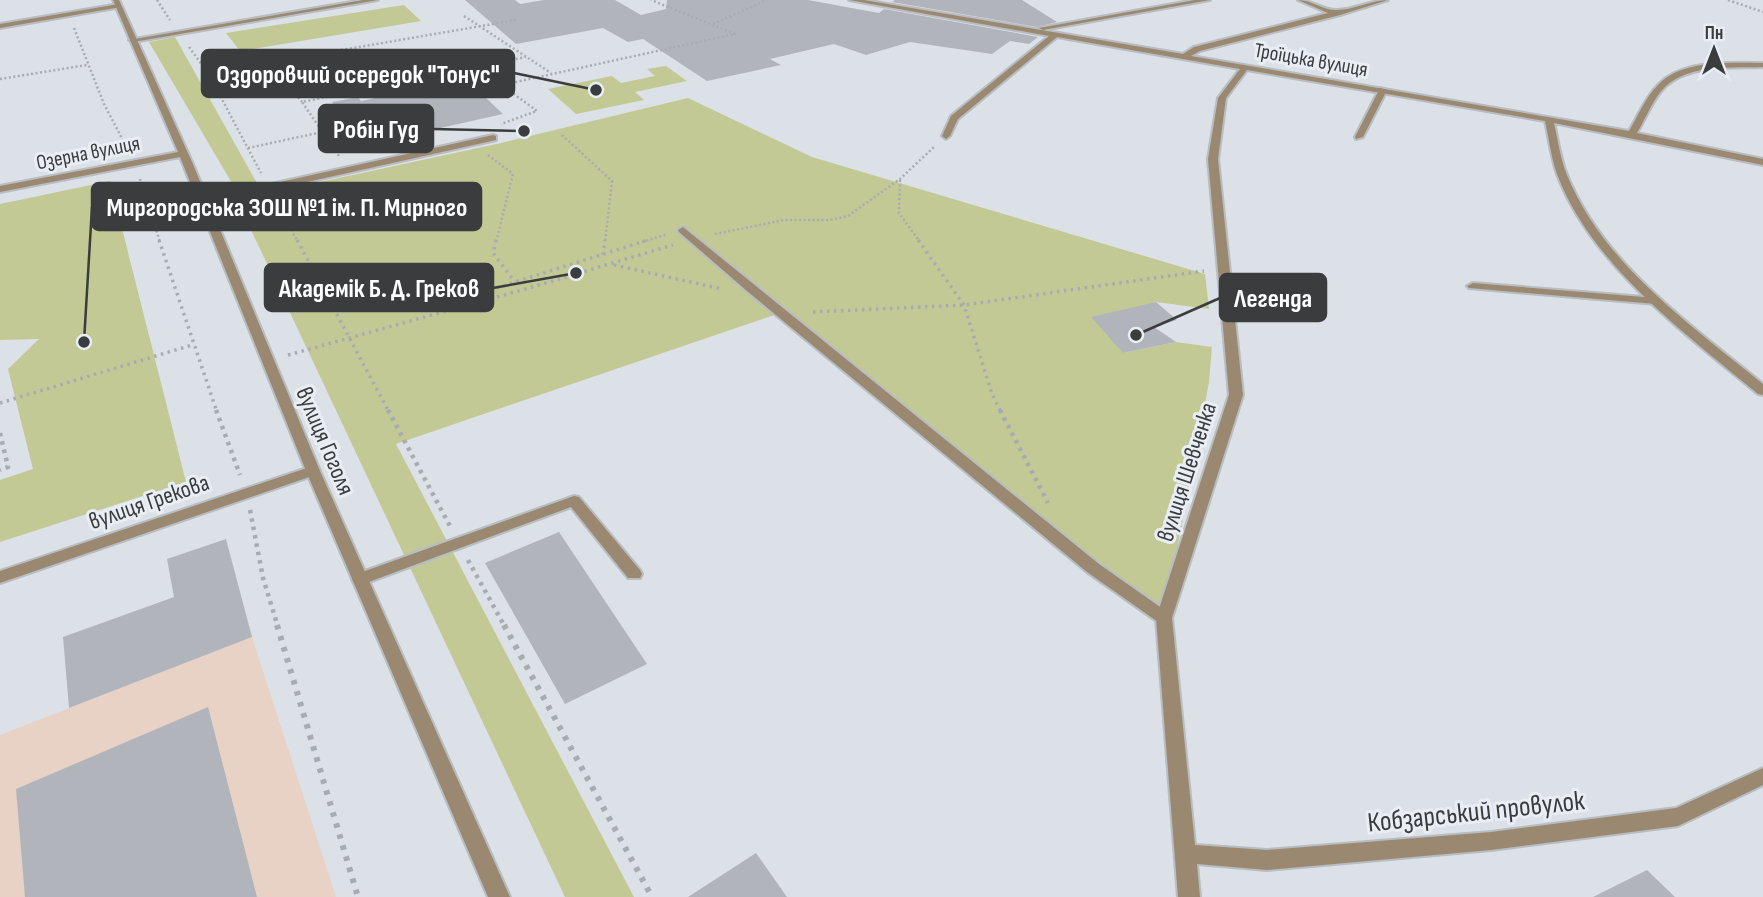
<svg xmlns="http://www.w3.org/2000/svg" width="1763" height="897" font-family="'Sofia Sans Condensed',sans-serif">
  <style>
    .industrial { fill: #e7d2c5 }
    .green { fill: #c2c994 }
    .building { fill: #b1b5bb }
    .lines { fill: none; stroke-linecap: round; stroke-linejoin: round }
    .service-casing { stroke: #b8bdc2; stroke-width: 4 }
    .minor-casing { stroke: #b8bdc2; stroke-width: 4 }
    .tertiary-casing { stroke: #b8bdc2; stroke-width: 4 }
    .path-far3 { stroke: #a8acb1; stroke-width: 2.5; stroke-dasharray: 2 2.5; stroke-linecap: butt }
    .path-far2 { stroke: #a8acb1; stroke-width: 3.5; stroke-dasharray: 2.5 4.5; stroke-linecap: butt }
    .path-far1 { stroke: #a8acb1; stroke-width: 4.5; stroke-dasharray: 3.5 5; stroke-linecap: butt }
    .path { stroke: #a8acb1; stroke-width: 6; stroke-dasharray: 4.5 7; stroke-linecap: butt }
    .service { fill: #9a8970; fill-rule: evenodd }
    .minor { fill: #9a8970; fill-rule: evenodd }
    .tertiary { fill: #9a8970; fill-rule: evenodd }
    .labels { text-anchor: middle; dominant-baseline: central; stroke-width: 6; stroke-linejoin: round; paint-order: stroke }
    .far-street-label { font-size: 21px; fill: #3a3c3e; stroke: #e9eef4 }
    .street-label { font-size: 24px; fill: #3a3c3e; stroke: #e9eef4 }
    .near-street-label { font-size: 28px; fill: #3a3c3e; stroke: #e9eef4 }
    .leader { fill: none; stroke: #3a3c3e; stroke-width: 2.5 }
    .callout-dot { fill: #3a3c3e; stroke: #e9eef4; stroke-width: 2.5 }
    .callout { fill: #3a3c3e; stroke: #3a3c3e; stroke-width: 2.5 }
    .callout-label { font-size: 26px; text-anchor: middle; font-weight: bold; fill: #fff }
  </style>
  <rect width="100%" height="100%" fill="#dce1e7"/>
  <path class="industrial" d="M252 637 336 897H0V735Z"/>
  <path class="green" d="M404 5 421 21 240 51 226 33Z
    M175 37 258 185 236 190 149 42Z
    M666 66 687 81 635 92 644 100 576 114 548 89 612 76 621 83 655 76 647 69Z
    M688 98 812 157 1205 274 1209 309 1156 302 1123 353 1176 342 1212 347 1209 382 1164 618 780 313 396 444 634 897H565L237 200 501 143Z
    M110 181 186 482 0 542V480L33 469 8 369 39 339 0 340V204Z"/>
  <path class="building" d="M465 0H515L520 4 544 0H615L641 15 666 9 667 0H808L879 13 884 9 1038 37 1029 44 1010 41 992 54 910 42 866 55 834 44 770 59 781 65 707 81 643 39 628 42 603 28 516 44Z
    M895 0H1022L1057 22 1037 27 892 2Z
    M466 79 503 114 391 139 394 142 366 148 332 102 358 97 361 101Z
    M1156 302 1177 320 1154 327 1176 342 1123 353 1091 317Z
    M559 532 647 664 565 704 485 563Z
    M226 539 252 637 69 708 63 637 174 597 167 559Z
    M208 707 257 897H25L16 789Z
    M756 853 787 897H688Z
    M1647 870 1675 897H1593Z"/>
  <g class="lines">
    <defs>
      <path id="service" d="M119 4 121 7 0 28V24Z
        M1380 88 1387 90 1363 137 1356 139 1355 137Z
        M493 135 496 136V140L203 205 198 202 203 199Z
        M683 227 1099 564 1170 614 1172 618 1170 622 1164 624 1158 622 1087 572 747 291 679 232 678 230Z
        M1473 283 1656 298 1662 301 1656 304 1469 288 1467 286Z
        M574 496 579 497 640 570 642 574 640 578H628L571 507 366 583H354L352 579 354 575Z"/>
      <path id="minor" d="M363 0H378L133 42 129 40Z
        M849 0H864L1183 54 1194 47 1328 13 1298 0C1312 0 1324 11 1337 10 1354 10 1371 0 1388 0L1340 15 1200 51 1191 56 1629 131C1638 116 1645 98 1658 85 1682 59 1731 63 1763 63V67C1733 68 1690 64 1666 86 1653 98 1646 118 1637 133L1763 159V165L1554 123C1558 140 1560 158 1567 175 1603 264 1691 325 1763 384V395L1758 394C1686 334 1591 265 1557 174 1551 157 1549 139 1545 121L1247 70 1226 98 1218 159 1243 395 1172 618 1195 845 1267 850 1491 832 1676 808 1763 768V785L1678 826 1491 850 1267 870 1197 864 1200 897H1178L1156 618 1229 395 1208 159 1218 98 1240 69 1057 37 958 119 950 136 946 139 942 136 951 116 1049 36Z
        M1195 0H1210L1043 30 1039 28Z
        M313 466 320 471 318 474 0 583V571Z"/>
      <path id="tertiary" d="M113 0H119L192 162 320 471 510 897H488L306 471 180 157 0 192V186L178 152Z"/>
    </defs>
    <use href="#service" class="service-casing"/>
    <use href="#minor" class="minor-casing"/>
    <use href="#tertiary" class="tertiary-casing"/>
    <path class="path-far3" d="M157 0 170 20
      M1728 0 1763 12
      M464 16 551 73
      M713 24 767 0
      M74 28 104 104 127 148
      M189 47 208 73 261 173
      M270 62 302 102
      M477 67 537 111 501 124
      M208 73 516 20
      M0 79 87 65
      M502 85 735 34 651 0
      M562 135 612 181 605 242
      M248 148 350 126
      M488 155 513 174 496 242
      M339 156 302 102 526 57
      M140 179 160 242
      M900 180 899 213 920 242
      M276 202 298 242
      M715 234 784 220H830L848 216 900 179 935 146
      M642 242 665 235"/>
    <path class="path-far2" d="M159 240 217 412
      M297 240 389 412
      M496 240 493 253 515 282
      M918 240 964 305 992 394 1001 412
      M603 255 605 240
      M614 265 722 289
      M465 303 496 288 648 240
      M813 312 964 305 1204 271
      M288 355 529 288 673 245
      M0 403 192 345"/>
    <path class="path-far1" d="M216 410 240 475
      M388 410 451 528
      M1000 410 1048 503
      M0 433 8 467 0 470
      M250 510 263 578 278 627
      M468 560 505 627"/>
    <path class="path" d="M277 625 358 897
      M504 625 652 897"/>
    <use href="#service" class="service"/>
    <use href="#minor" class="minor"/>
    <use href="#tertiary" class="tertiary"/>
  </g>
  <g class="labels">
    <g class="far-street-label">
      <text transform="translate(1311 60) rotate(10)">Троїцька вулиця</text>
      <text transform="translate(88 153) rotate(-11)">Озерна вулиця</text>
    </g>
    <g class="street-label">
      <text transform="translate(325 441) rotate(67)">вулиця Гоголя</text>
      <text transform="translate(1187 472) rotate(-72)">вулиця Шевченка</text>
      <text transform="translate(149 502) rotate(-19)">вулиця Грекова</text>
    </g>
    <g class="near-street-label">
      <text transform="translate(1476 812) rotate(-6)">Кобзарський провулок</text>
    </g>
  </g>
  <path class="leader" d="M596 90L514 73M524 131L433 129M84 342L92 207M576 273L493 288M1136 335L1220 298"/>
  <g class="callout-dot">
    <circle cx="596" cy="90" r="7"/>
    <circle cx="524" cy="131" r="7"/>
    <circle cx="84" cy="342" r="7"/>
    <circle cx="576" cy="273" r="7"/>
    <circle cx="1136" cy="335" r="7"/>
  </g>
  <g class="callout">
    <rect x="202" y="50" width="312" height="47" rx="7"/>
    <rect x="319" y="105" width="114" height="47" rx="7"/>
    <rect x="92" y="183" width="389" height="47" rx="7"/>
    <rect x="265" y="264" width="228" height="47" rx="7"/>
    <rect x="1220" y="274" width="106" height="47" rx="7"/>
  </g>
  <g class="callout-label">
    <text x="358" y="83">Оздоровчий осередок "Тонус"</text>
    <text x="376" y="138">Робін Гуд</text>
    <text x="287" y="216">Миргородська ЗОШ №1 ім. П. Мирного</text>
    <text x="379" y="297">Академік Б. Д. Греков</text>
    <text x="1273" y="307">Легенда</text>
  </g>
  <g transform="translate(1714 49)" stroke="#e9eef4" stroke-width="5" paint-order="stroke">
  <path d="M0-5L12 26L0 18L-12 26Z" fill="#3a3c3e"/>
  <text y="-10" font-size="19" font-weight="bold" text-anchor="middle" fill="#3a3c3e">Пн</text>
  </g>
</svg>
